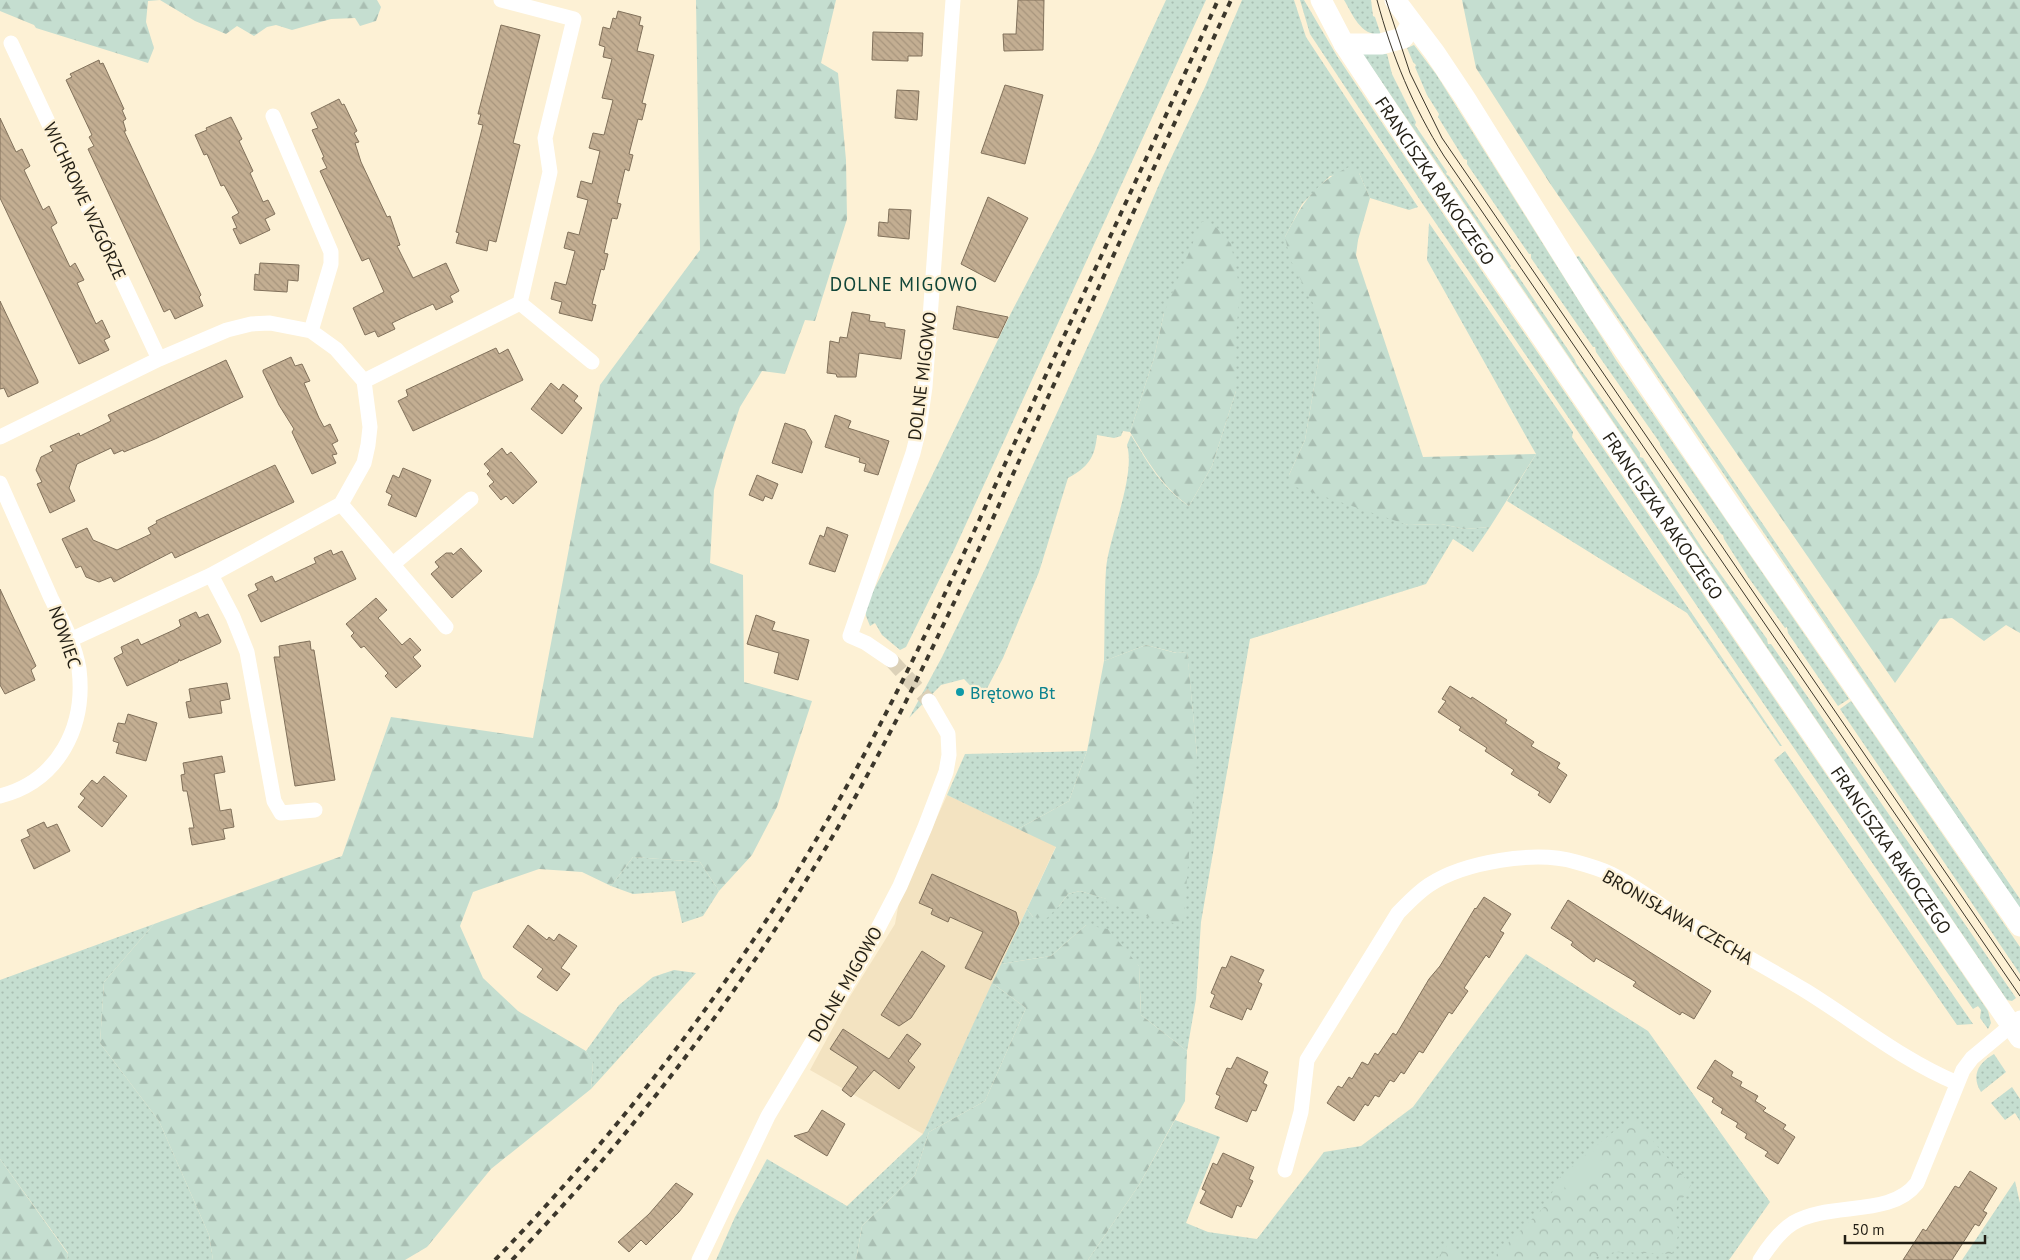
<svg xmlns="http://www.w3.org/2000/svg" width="2020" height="1260" font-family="'PT Sans',sans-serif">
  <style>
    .built { fill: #f3e3c1 }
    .grass { fill: url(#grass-dots) }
    .forest { fill: url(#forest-firs) }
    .park { fill: url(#park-crowns) }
    .garden { fill: #c5ded0 }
    .building { fill: url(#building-back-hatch); stroke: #81715b }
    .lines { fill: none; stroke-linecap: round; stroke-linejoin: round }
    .street-tunnel { stroke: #dcd1b8; stroke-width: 15; stroke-dasharray: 15 8; stroke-linecap: butt }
    .street { stroke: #fff; stroke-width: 15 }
    .secondary { stroke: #fff; stroke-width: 21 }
    .tram { stroke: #3c372b; stroke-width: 1 }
    .rail { stroke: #3c372b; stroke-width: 4; stroke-dasharray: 6 6; stroke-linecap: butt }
    .culture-dot { fill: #0f9aa8; stroke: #fdf1d5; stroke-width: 2 }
    .labels { text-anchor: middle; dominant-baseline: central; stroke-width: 4.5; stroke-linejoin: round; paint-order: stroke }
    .street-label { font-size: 18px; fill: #221e14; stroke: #fdf1d5 }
    .culture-label { font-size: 18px; fill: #0d838f; stroke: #fdf1d5; text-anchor: start }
    .neighbourhood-label { font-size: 19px; letter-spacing: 1px; fill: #114639; stroke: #fdf1d5 }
  </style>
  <defs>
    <pattern id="grass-dots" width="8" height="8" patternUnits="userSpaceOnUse" patternTransform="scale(1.25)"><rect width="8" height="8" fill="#c5ded0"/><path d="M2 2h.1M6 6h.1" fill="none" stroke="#a9beb2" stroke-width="1.8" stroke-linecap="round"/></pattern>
    <pattern id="forest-firs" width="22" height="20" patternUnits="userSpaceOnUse" patternTransform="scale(1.25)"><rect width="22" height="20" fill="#c5ded0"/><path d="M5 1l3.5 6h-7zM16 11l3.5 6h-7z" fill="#a9beb2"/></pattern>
    <pattern id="park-crowns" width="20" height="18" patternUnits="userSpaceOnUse" patternTransform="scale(1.25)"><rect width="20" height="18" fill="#c5ded0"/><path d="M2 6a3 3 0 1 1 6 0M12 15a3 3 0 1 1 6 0" fill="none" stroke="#a9beb2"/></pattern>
    <pattern id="building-back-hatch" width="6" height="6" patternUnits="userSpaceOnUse" patternTransform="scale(1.25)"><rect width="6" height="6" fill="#c3ae92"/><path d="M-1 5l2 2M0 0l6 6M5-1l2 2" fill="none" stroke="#a7957d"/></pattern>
  </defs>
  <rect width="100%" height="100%" fill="#fdf1d5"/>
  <path class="built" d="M947 795 1056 846 923 1134 810 1070 849 998 895 924 899 902Z"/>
  <path class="grass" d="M1166 0H1206L955 548 906 647 900 650 882 635 875 623 870 626 866 616 865 607 928 484 1011 313 1095 152Z
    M1242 0H1294L1306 37 1418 207 1409 210 1370 198 1359 173 1330 176 1302 204 1285 237 1358 240 1320 317 1319 358 1305 440 1289 475 1408 525 1441 524 1465 529 1490 527 1473 552 1453 539 1426 584 1250 639 1201 922 1196 999 1187 1051 1141 1015 1139 966 1086 925 1051 956 1001 964 1027 909 1033 917 1059 906 1068 894 1080 891 1107 899 1197 755 1187 652 1177 653 1146 645 1104 661C1105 631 1104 600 1106 569 1109 536 1136 476 1127 445L1131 435C1148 463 1161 487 1189 506L1212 466 1236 391 1164 313 1154 358 1130 432 1123 431 1121 436 1114 438 1097 435C1095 458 1088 467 1068 478L1039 572 1003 658 982 698 964 679 941 685 909 718 942 657 986 567 1103 313 1164 173 1205 87Z
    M1300 0H1304L1337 56 1458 236 1988 1011 1991 1023 1988 1029 1980 1018 1981 1010 1978 1006 1973 1009 1944 968 1422 203 1310 34Z
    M1344 0H1371L1373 16 1375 17 1381 35C1360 35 1353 15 1344 0Z
    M1414 45 1436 74 1616 360 1849 699 1838 706 1788 633 1787 627 1785 628 1748 577 1724 539 1723 535 1721 534 1660 445V443L1596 352 1595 347H1593L1531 258V254H1529L1467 164V160L1464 159 1438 117 1439 114 1427 95 1415 67 1416 65 1413 62 1407 48Z
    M1362 53 1387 54 1392 74 1416 122 1415 125 1447 172 1446 174 1449 176 1511 266 1510 268 1514 270 1575 360 1576 363 1640 453V457L1643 458 1704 551 1767 639 1768 644H1771L2016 998 2012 1001 2007 1000 2005 997Z
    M1429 223 1573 432 1572 437 1782 746H1780L1687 613 1507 501 1536 454 1427 260Z
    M1579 256 2020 899V909L1576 257Z
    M1851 701 2020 947V974L1840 709Z
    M1087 751 1069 801 1018 829 947 795 965 754Z
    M1785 751 1973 1024 1957 1025 1774 760Z
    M633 857 700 862 719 891 703 916 682 923 675 891 633 894 611 886Z
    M154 924 104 982 100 1043 159 1121 209 1235 213 1260H67L68 1253 0 1159V980Z
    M1526 954 1648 1031 1770 1202 1729 1260H1088L1139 1185 1175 1120 1220 1137 1186 1223 1208 1232 1257 1239 1324 1152 1361 1146 1413 1107Z
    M674 970 696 973 591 1089 593 1063 586 1051 619 1005 653 977Z
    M992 983 1026 1008 985 1101 929 1132 915 1175 862 1226 856 1260H716L735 1217 767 1159 847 1206 923 1134Z
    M1994 1054 2006 1072 1981 1092C1971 1076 1978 1063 1994 1054Z
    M2012 1087 2020 1099V1121L2015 1113 2005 1120 1991 1103Z
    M2015 1181 2020 1203V1260H1962Z"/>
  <path class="forest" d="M0 0H160L148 1 146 22 154 48 148 63 36 28 34 25 0 11Z
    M160 0H377L381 7 376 21 360 26 355 18 331 19 292 30 276 25 267 27 254 36 237 26 226 34 195 21Z
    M696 0H836L821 63 838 73 846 160 847 219 815 321 805 320 785 374 762 371 740 407 724 454 714 490 710 563 743 575 744 682 812 701 777 807 752 855 719 891 700 862 633 857 611 886 582 872 539 869 473 892 460 926 483 978 518 1011 586 1051 593 1062 591 1089 491 1169 427 1247 405 1260H213L209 1235 159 1121 100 1043 104 982 154 924 342 856 391 717 533 738 600 385 700 250Z
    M1462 0H2020V633L2006 625 1984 641 1952 618 1940 619 1895 683 1551 185 1476 68Z
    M1349 167 1359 173 1370 198 1358 240 1356 255 1423 457 1536 454 1490 527 1465 529 1441 524 1408 525 1290 485 1289 475 1305 440 1319 358 1320 317 1290 259 1285 237C1302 204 1314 183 1349 167Z
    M1202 221 1217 228 1231 244 1240 290 1236 335V391L1212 466 1189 506C1162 487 1147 460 1130 432L1154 358 1164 313Z
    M1146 645 1176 653 1187 652 1188 660 1197 755 1184 915 1181 924 1160 921 1106 902V899L1080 891 1068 894 1059 906 1047 918 1033 917 1027 909 1056 847 1018 829 1069 801 1087 751 1104 661Z
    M1086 925 1108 929 1139 966 1141 1015 1187 1051 1185 1101 1139 1185 1088 1260H856L862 1226 915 1175 929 1132 985 1101 1026 1008 992 983 1001 964 1051 956Z
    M0 1159 68 1254 67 1260H0Z"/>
  <path class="park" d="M1632 1117 1691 1185 1674 1212 1679 1233 1672 1254 1615 1252 1587 1260H1491L1548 1203 1557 1180 1597 1145Z
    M1448 1245 1466 1260H1436Z"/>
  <path class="garden" d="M1593 1151 1609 1169 1575 1199 1559 1181Z"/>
  <path class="building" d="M1018 0H1044L1043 50 1004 51 1003 34H1016Z
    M618 11 641 17 639 25 643 26 637 51 654 55 642 103 646 104 642 120 638 119 629 154 633 155 629 171 625 169 617 203 621 204 617 219 612 218 604 253 608 254 604 270 601 269 592 304 596 305 592 321 559 313 562 302 551 299 555 282 566 285 575 251 564 248 568 232 579 235 588 200 577 197 581 181 592 184 600 151 589 148 593 133 604 135 613 100 602 98 612 59 603 57 605 47 599 45 603 27 610 29 613 18 616 19Z
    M501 25 540 35 513 143 520 145 496 242 489 240 487 251 456 243 459 233 456 232 483 125 478 124 481 114H478Z
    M873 32 923 33 922 56H908V61L872 60Z
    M99 60 100 64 103 63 124 109 122 110 126 119 123 121 126 131H124L201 295 199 297 203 306 175 319 170 309 164 312 88 149 94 146 89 137 92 135 66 80 72 77 70 74Z
    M1005 85 1043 95 1025 164 981 153Z
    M897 90 919 91 917 120 895 118Z
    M339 99 342 105 344 104 357 131 354 133 359 142 355 143 361 162 387 217 390 216 400 245 397 246 413 278 446 263 459 291 450 296 453 302 436 310 433 304 411 314 392 323 395 329 378 337 375 331 365 335 353 308 384 292 369 258 362 261 320 171 327 168 322 158 324 157 312 130 318 128 311 113Z
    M231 117 242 139 239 141 253 171 250 173 263 202 268 200 275 214 265 219 270 230 240 244 233 229 237 228 232 217 239 213 224 185 221 186 207 154 204 155 195 135 207 130 206 128Z
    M0 118 16 152 22 149 30 166 24 170 43 210 49 206 57 223 51 227 70 267 75 263 84 280 77 283 96 324 102 320 110 337 104 340 109 350 79 364 0 198Z
    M988 197 1028 218 995 282 961 264Z
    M889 209 911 210 909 239 878 236 879 222 888 223Z
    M260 263 299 265 298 281 288 280 287 292 254 290 255 274 259 275Z
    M0 301 38 381V383L8 397 4 388 0 389Z
    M957 306 978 311 1008 317 998 338 953 329Z
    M852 312 870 315 869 321 885 323V327L905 330 901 359 859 353 856 377H837L836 374 827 373 830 341 839 343 840 337 847 338Z
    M496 348 499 354 508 349 523 380 413 431 398 401 408 396 406 390Z
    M291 357 295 366 302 364 310 381 304 383 319 418 324 427 330 424 338 441 332 444 337 454 332 455 336 463 312 474 292 432 294 429 279 405 263 372V370Z
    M226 360 243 397 155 439 124 452 123 450 114 454 111 448 77 464 69 488 75 501 50 513 37 484 42 482 36 470 41 457 53 451 50 446 79 433 80 436 111 421 108 415Z
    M551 383 559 390 563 384 578 396 574 401 582 408 562 434 531 409Z
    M835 415 851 421 848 428 889 441 878 475 864 471 866 464 859 462 860 458 825 447Z
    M785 423 805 430 812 442 802 473 772 463Z
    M502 448 507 455 511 452 537 482 513 504 506 496 501 500 489 486 494 482 487 474 490 471 484 464Z
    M275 465 294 502 175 558 172 552 114 582 111 577 99 582 86 577 81 566 76 568 62 539 87 528 93 540 117 550 151 534 148 528 157 523 156 521Z
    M403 468 431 480 416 517 388 505 392 495 386 492 393 475 399 478Z
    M757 475 778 484 772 499 765 496 763 501 749 495Z
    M827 527 848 535 835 572 809 564 820 535 824 537Z
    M461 548 482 571 452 598 431 574 439 567 435 562 446 553H452L453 555Z
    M331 550 333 555 342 551 356 579 261 622 248 595 258 590 255 584 272 576 275 582 316 563 314 558Z
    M0 589 36 666 31 670 35 680 5 694 0 685Z
    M376 598 387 610 378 618 402 645 410 638 421 650 413 657 421 666 396 688 385 676 388 673 364 646 361 648 351 636 354 633 346 624Z
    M196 612 199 618 208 614 221 641 220 643 180 661 179 659 178 662 127 686 114 658 123 653 121 647 138 639 141 645 174 630 181 626 179 620Z
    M756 615 775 622 772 630 809 640 798 680 774 673 779 653 747 644Z
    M310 641 311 650H314L335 780 295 786 274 657H280L279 646Z
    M227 683 230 699 220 701 222 713 189 718 186 702 191 701 189 689Z
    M1450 686 1471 699 1472 697 1507 720 1505 723 1534 742 1531 746 1560 763 1557 768 1567 775 1550 803 1538 795 1540 792 1511 774 1514 770 1485 751 1487 748 1459 730 1461 727 1438 712 1446 701 1442 699Z
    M128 714 157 723 146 761 116 753 119 743 113 741 118 723 125 724Z
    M222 756 225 772 214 774 220 811 231 809 234 827 223 829 225 839 192 845 189 828H194L187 791H183L181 775 185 774 183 763Z
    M104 776 127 796 102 827 78 807 85 798 80 794 92 780 97 784Z
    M44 822 47 828 57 824 70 851 34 869 21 840 30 836 27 830Z
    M932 874 1016 912 1019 923 991 980 965 968 983 932 950 917 948 922 931 914 933 909 919 903Z
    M1484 897 1511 914 1500 931 1504 933 1489 958 1486 955 1464 988 1468 991 1452 1014 1449 1012 1423 1053 1419 1051 1404 1074 1401 1072 1394 1082 1390 1080 1379 1097 1375 1095 1368 1106 1365 1104 1354 1121 1327 1103 1338 1086 1342 1088 1349 1077 1352 1079 1362 1062 1368 1065 1375 1053 1378 1055 1393 1033 1396 1035 1429 979 1440 966 1475 908 1476 909Z
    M1568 900 1711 991 1694 1019 1682 1012 1680 1015 1633 986 1636 982 1596 958 1594 962 1571 945 1573 942 1551 928Z
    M528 925 547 940 549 937 554 941 559 934 577 946 561 968 570 974 557 991 537 977 543 969 513 947Z
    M922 951 945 966 911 1018 899 1026 881 1015Z
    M1231 956 1264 970 1258 982 1262 984 1251 1010 1247 1008 1242 1020 1210 1007 1215 995 1211 993 1222 967 1226 968Z
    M843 1029 889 1059 907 1034 921 1044 908 1061 915 1067 899 1089 874 1070 851 1097 842 1090 858 1067 830 1049Z
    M1237 1057 1268 1072 1263 1083 1267 1085 1256 1111 1252 1110 1247 1122 1215 1108 1220 1096 1216 1094 1227 1068 1231 1069Z
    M1715 1060 1733 1072 1731 1076 1742 1082 1740 1086 1758 1096 1755 1101 1766 1108 1763 1111 1786 1125 1783 1129 1795 1137 1778 1164 1765 1156 1768 1152 1745 1138 1747 1134 1736 1127 1738 1123 1721 1113 1723 1109 1712 1102 1714 1098 1697 1088Z
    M822 1110 845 1124 827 1156 794 1136 808 1132Z
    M1223 1153 1254 1167 1249 1179 1253 1181 1241 1207 1237 1205 1232 1218 1200 1203 1206 1191 1202 1189 1213 1163 1217 1165Z
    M1970 1171 1997 1188 1983 1211 1987 1213 1979 1226 1975 1224 1952 1260H1903L1923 1229 1926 1231 1955 1186 1959 1188Z
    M676 1183 693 1194 679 1212 646 1245 641 1240 629 1252 618 1242 649 1214Z"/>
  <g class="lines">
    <path class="street-tunnel" d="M891 660 929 701"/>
    <path class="street" d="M11 43 159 359
      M273 116 331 252V264L311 331
      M520 303 592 362
      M364 381 520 303 550 172 545 138 574 19 501 0
      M0 437 159 359 227 330 251 324 270 323 311 331 336 349 364 381 370 427 368 445 364 463 341 504 211 575 70 640
      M0 483C17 521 34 559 51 598 62 620 75 644 79 669 86 726 59 781 0 796
      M341 504 446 627
      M393 564 471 499
      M211 575 233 617 247 652 274 801 281 813 315 810
      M891 660 866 643 850 636 913 453 919 429 925 387 953 0
      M1285 1170 1301 1112 1307 1060 1398 913C1408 903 1417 893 1429 885 1464 862 1535 850 1576 862 1587 865 1601 869 1611 874 1637 887 1661 906 1685 921 1725 945 1766 967 1806 991 1856 1022 1902 1060 1957 1083
      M699 1260 768 1116 862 959 900 886 925 827 946 772 949 755 948 734 929 701
      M1760 1260C1769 1246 1779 1232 1793 1223 1830 1201 1891 1218 1917 1183L1963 1070 1972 1058 2020 1018"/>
    <g class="secondary">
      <path id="s1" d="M1321 0 1344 44 1429 172 2020 1038"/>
      <path d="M1395 0 1435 53 1465 98 1594 305 1736 515 2020 926"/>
      <path d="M1344 44H1381L1403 38 1412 24"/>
    </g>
    <path class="tram" d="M1377 0C1392 56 1413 107 1444 156L2020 996
      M1386 0 1410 73 1442 138 2020 981"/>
    <path class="rail" d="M495 1260C621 1130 732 985 823 828 902 693 966 549 1031 407 1094 272 1157 136 1218 0
      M512 1260C650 1117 767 957 863 783 930 661 986 533 1044 406 1106 271 1169 136 1231 0"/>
  </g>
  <circle class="culture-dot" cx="960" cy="692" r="5"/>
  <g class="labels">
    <g class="street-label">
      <text stroke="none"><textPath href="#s1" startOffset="214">FRANCISZKA RAKOCZEGO</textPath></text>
      <text transform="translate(85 201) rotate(65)">WICHROWE WZGÓRZE</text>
      <text transform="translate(922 376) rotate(-83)">DOLNE MIGOWO</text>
      <text stroke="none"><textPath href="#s1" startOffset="619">FRANCISZKA RAKOCZEGO</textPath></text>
      <text transform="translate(65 637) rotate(71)">NOWIEC</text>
      <text stroke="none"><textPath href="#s1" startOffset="1024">FRANCISZKA RAKOCZEGO</textPath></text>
      <text transform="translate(1678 917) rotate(30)">BRONISŁAWA CZECHA</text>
      <text transform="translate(845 984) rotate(-60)">DOLNE MIGOWO</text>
    </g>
    <g class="culture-label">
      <text x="970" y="692">Brętowo Bt</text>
    </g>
    <g class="neighbourhood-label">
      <text x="904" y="284">DOLNE MIGOWO</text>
    </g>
  </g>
  <path d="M1845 1235v8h140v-8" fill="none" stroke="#221e14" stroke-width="2.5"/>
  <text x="1852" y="1235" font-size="15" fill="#221e14" stroke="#fdf1d5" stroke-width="4" paint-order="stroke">50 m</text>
</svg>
